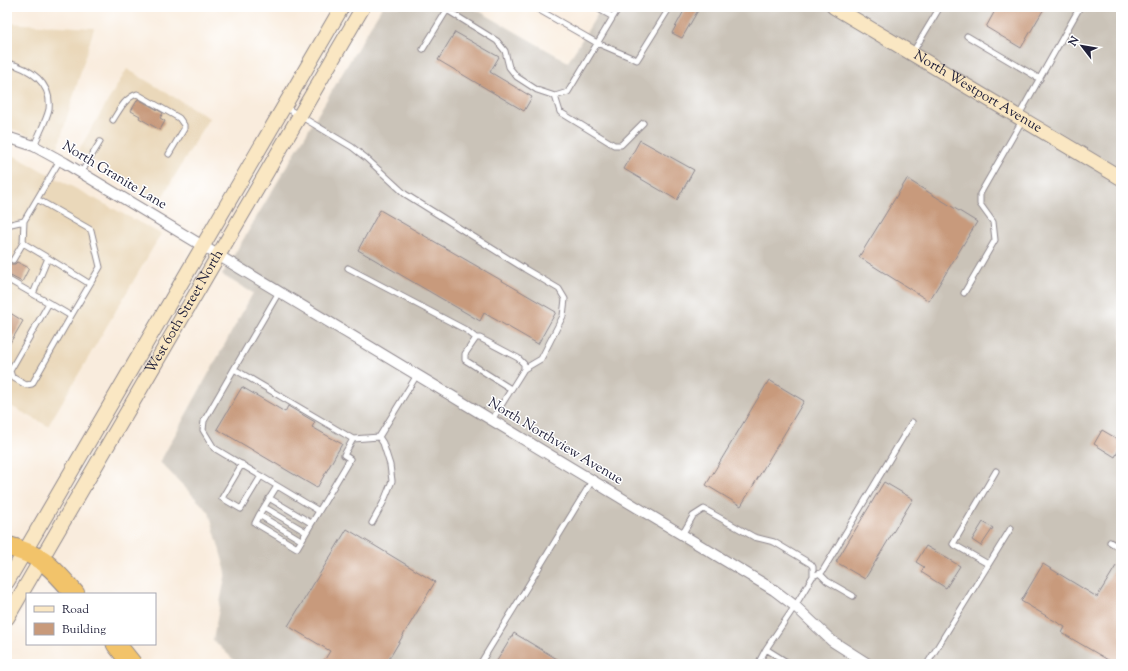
<svg xmlns="http://www.w3.org/2000/svg" width="1128" height="671" font-family="'Sorts Mill Goudy',serif">
  <style>
    .built { fill: #ead8ba }
    .industrial { fill: #cac3b8 }
    .building { fill: #c89a7b }
    .lines { fill: none; stroke-linecap: round; stroke-linejoin: round }
    .lane-casing { stroke: #8e878c; stroke-width: 7 }
    .street-casing { stroke: #8e878c; stroke-width: 12 }
    .secondary-casing { stroke: #8e878c; stroke-width: 16 }
    .highway-casing { stroke: #8e878c; stroke-width: 21 }
    .lane { stroke: #fff; stroke-width: 5 }
    .street { stroke: #fff; stroke-width: 10 }
    .secondary { stroke: #fae7c3; stroke-width: 14 }
    .highway { stroke: #f2c36a; stroke-width: 19 }
    .labels { text-anchor: middle; dominant-baseline: central; stroke-width: 3; stroke-linejoin: round; paint-order: stroke }
    .street-label { font-size: 14px; fill: #22223b; stroke: #fff }
  </style>
  <rect width="100%" height="100%" fill="#fff"/>
  <filter id="ink" filterUnits="userSpaceOnUse"><feTurbulence type="fractalNoise" baseFrequency=".025" numOctaves="2"/><feDisplacementMap in="SourceGraphic" scale="8" xChannelSelector="R" yChannelSelector="G"/><feConvolveMatrix kernelMatrix="1 2 1 2 8 2 1 2 1" color-interpolation-filters="sRGB"/></filter>
  <filter id="wash" filterUnits="userSpaceOnUse"><feTurbulence type="fractalNoise" baseFrequency=".012" numOctaves="4" result="noise"/><feDisplacementMap in="SourceGraphic" scale="16" xChannelSelector="R" yChannelSelector="G"/><feGaussianBlur stdDeviation="0.9" result="paint"/><feColorMatrix in="noise" values="0 0 0 0 0 0 0 0 0 0 0 0 0 0 0 0 0 1.4 0 .05"/><feComposite in="paint" operator="in"/></filter>
  <g filter="url(#wash)">
    <rect width="100%" height="100%" fill="#f9ecdd"/>
    <path class="built" d="M7 23 94 28 58 147 7 127Z
      M127 69 209 118 160 201 78 151Z
      M7 152 161 234 48 426 7 404Z"/>
    <path class="industrial" d="M382 7H472L568 62 602 7H1121V664H238L213 640 226 572 209 512 160 462 253 293 222 275Z"/>
    <g id="blocks">
      <path class="building" d="M686 7H700L682 38 672 33Z
        M997 7H1045L1021 48 986 27Z
        M455 32 499 57 490 72 532 97 524 111 438 60Z
        M138 99 163 113 160 118 165 121 160 130 139 118 140 116 131 111Z
        M640 140 694 170 677 200 624 169Z
        M907 179 977 222 929 301 859 257Z
        M380 210 556 312 538 344 484 313 480 321 358 250Z
        M7 257 9 258V262L11 264H15L17 262 29 268 22 282 7 274Z
        M7 311 23 321 7 348Z
        M769 380 804 401 741 506 706 485Z
        M242 387 285 412 288 406 315 422 312 427 342 444 317 488 217 429Z
        M1102 430 1121 441V446L1115 457 1094 444Z
        M884 482 913 499 865 579 836 562Z
        M983 522 993 528 981 546 972 540Z
        M347 529 435 582 386 664H322L330 651 288 626Z
        M926 546 960 566 946 588 921 572 924 567 916 562Z
        M1043 564 1097 597 1116 566 1121 569V654L1115 664 1062 633 1065 627 1021 601Z
        M514 633 557 659 554 664H495Z"/>
    </g>
  </g>
  <g filter="url(#ink)">
    <use href="#blocks" fill-opacity="0" stroke="#8e878c" stroke-width="1"/>
    <g class="lines">
      <defs>
        <path id="lane" d="M448 7 447 10 497 41 505 51 509 67 517 77 537 90 555 96 568 92 619 7
          M534 7 597 43 637 60 670 7
          M595 7 613 17
          M967 36 1040 79
          M423 49 447 10
          M913 52 940 7
          M7 63C30 68 52 83 49 109 47 119 38 136 34 146
          M555 96 560 112 614 145H621L643 123
          M285 107 352 147 366 158 405 194 525 269 559 289 565 299 563 316 541 359 524 369
          M1019 115 1080 7
          M113 120C120 109 125 98 137 94L179 118 184 125V129L169 154
          M81 173 100 142
          M37 199 91 230 100 267 71 316
          M7 225 24 221
          M48 258 90 284
          M13 260 23 243
          M348 268 466 330 476 338
          M7 279 33 294
          M279 292 234 369 353 439 379 437 417 375
          M964 293 995 240 993 222 980 204V194L1023 119
          M49 303 71 316 32 384 26 385 12 377 10 371 49 303 33 294 48 258 23 243 24 221 60 160
          M234 369 204 421 203 430 214 448 319 511
          M492 420 524 369V364L518 358 480 338H476L465 354V360L511 389
          M242 464 222 498 241 509 261 476
          M277 486 259 515 301 540
          M269 498 311 523
          M264 507 306 532
          M259 515 255 523 297 548 350 459 344 455 353 439
          M372 523 383 503 392 481 390 465 383 443 379 437
          M682 535 693 516 704 509 754 537 774 542 811 564 813 567V576L795 606 766 649 758 664
          M1110 542 1121 549
          M988 564 953 544 996 471
          M820 574 827 581 853 596
          M813 576 822 572 912 422
          M766 649 790 664
          M480 664 592 481
          M927 664 1011 528"/>
        <path id="street" d="M7 137 34 146 65 163 774 590 795 606 832 641 868 664"/>
        <g id="secondary">
          <path id="s1" d="M834 7 1121 178"/>
          <path d="M7 582 342 7"/>
          <path id="s2" d="M7 618 363 7"/>
        </g>
        <path id="highway" d="M7 546C42 555 52 567 75 594
          M116 644 132 664"/>
      </defs>
      <use href="#lane" class="lane-casing"/>
      <use href="#street" class="street-casing"/>
      <use href="#secondary" class="secondary-casing"/>
      <use href="#highway" class="highway-casing"/>
      <use href="#lane" class="lane"/>
      <use href="#street" class="street"/>
      <use href="#secondary" class="secondary"/>
      <use href="#highway" class="highway"/>
    </g>
  </g>
  <g class="labels">
    <g class="street-label">
      <text stroke="none"><textPath href="#s1" startOffset="167">North Westport Avenue</textPath></text>
      <text transform="translate(114 176) rotate(31)">North Granite Lane</text>
      <text stroke="none"><textPath href="#s2" startOffset="354">West 60th Street North</textPath></text>
      <text transform="translate(555 442) rotate(31)">North Northview Avenue</text>
    </g>
  </g>
  <rect width="1128" height="671" fill="none" stroke="#fff" stroke-width="24"/>
  <rect x="26" y="593" width="130" height="52" fill="#ffffff" stroke="#a7a7b1"/>
  <rect x="34" y="606" width="20" height="6" fill="#fae7c3" stroke="#a7a7b1"/>
  <text x="62" y="613" font-size="12" fill="#22223b">Road</text>
  <rect x="34" y="623" width="20" height="12" fill="#c89a7b" stroke="#a7a7b1"/>
  <text x="62" y="633" font-size="12" fill="#22223b">Building</text>
  <g transform="translate(1082 46) rotate(301)" stroke="#ffffff" stroke-width="3" paint-order="stroke">
  <path d="M0-3L7 15L0 10L-7 15Z" fill="#22223b"/>
  <text y="-6" font-size="11" font-weight="bold" text-anchor="middle" fill="#22223b">N</text>
  </g>
</svg>
